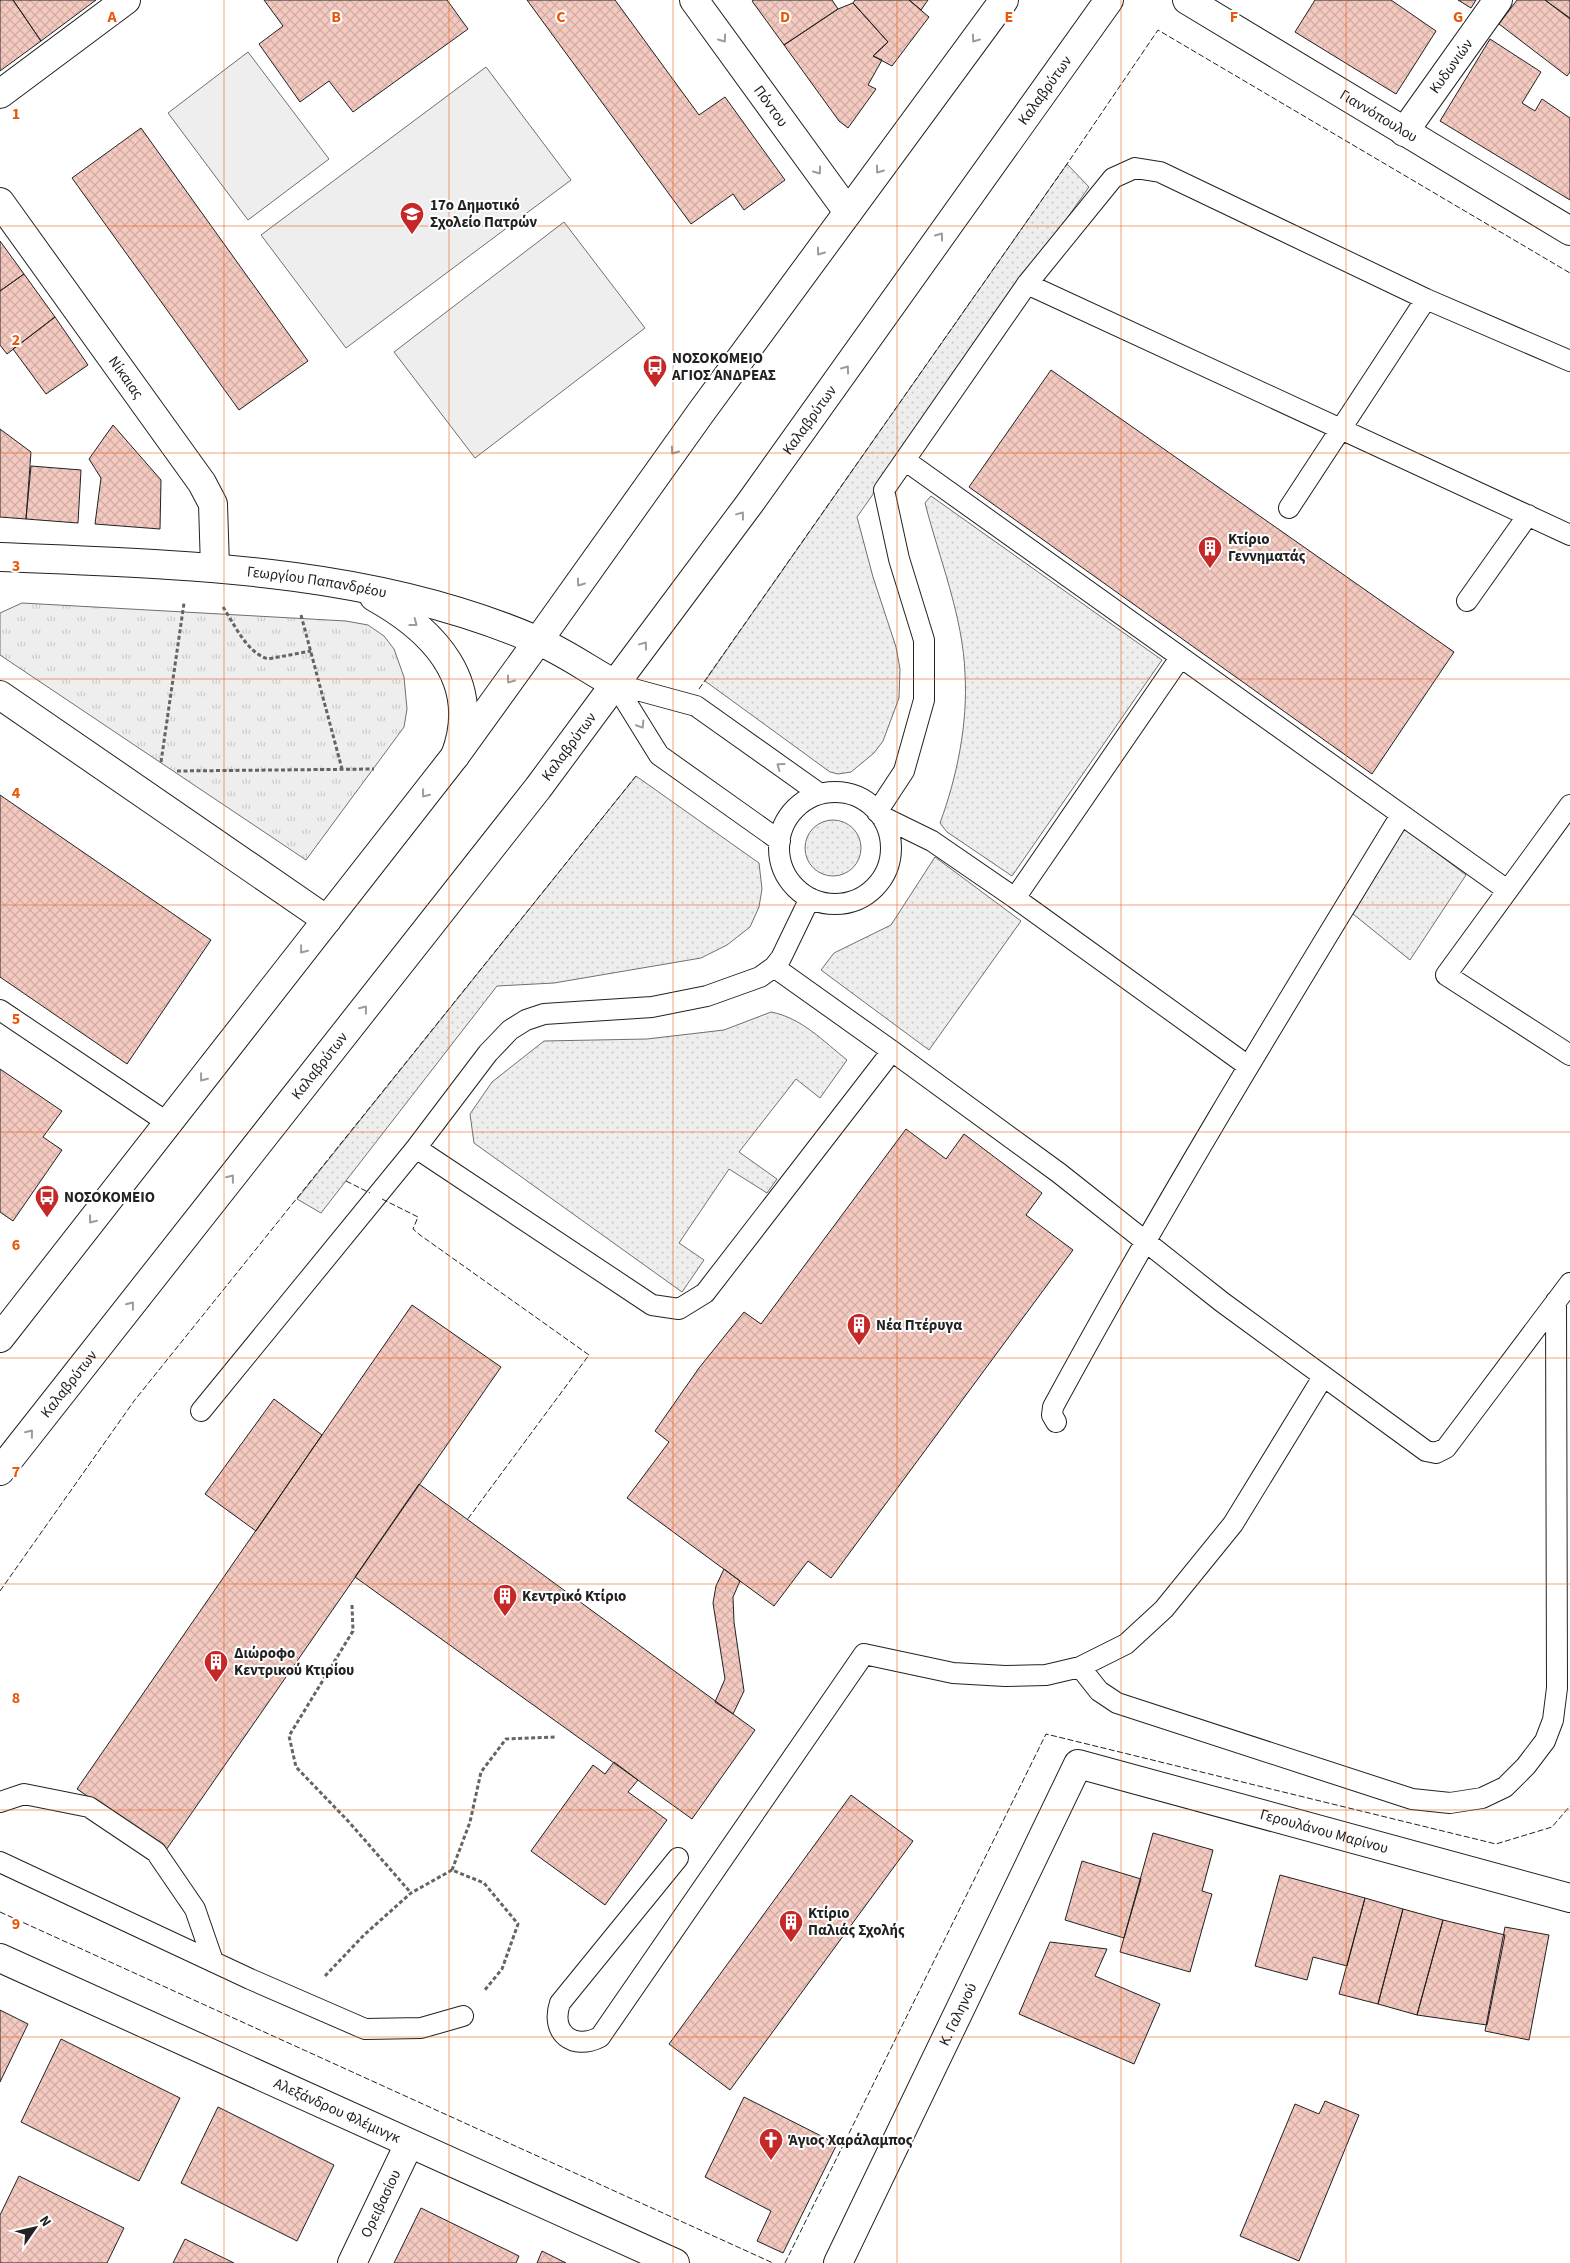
<svg xmlns="http://www.w3.org/2000/svg" width="1570" height="2263" font-family="'Source Sans 3',sans-serif">
  <style>
    .grass { fill: url(#grass-dots); stroke: #6f6f6f }
    .park { fill: url(#park-tufts); stroke: #6f6f6f }
    .pitch { fill: #eee; stroke: #6f6f6f }
    .building { fill: url(#building-cross-hatch); stroke: #222 }
    .lines { fill: none; stroke-linecap: round; stroke-linejoin: round }
    .service-casing { stroke: #222; stroke-width: 22 }
    .minor-casing { stroke: #222; stroke-width: 30 }
    .tertiary-casing { stroke: #222; stroke-width: 30 }
    .secondary-casing { stroke: #222; stroke-width: 30 }
    .primary-casing { stroke: #222; stroke-width: 30 }
    .path { stroke: #646464; stroke-width: 3; stroke-dasharray: 4 2.5; stroke-linecap: butt }
    .service { stroke: #fff; stroke-width: 20 }
    .minor { stroke: #fff; stroke-width: 28 }
    .tertiary { stroke: #fff; stroke-width: 28 }
    .secondary { stroke: #fff; stroke-width: 28 }
    .primary { stroke: #fff; stroke-width: 28 }
    .fence { stroke: #222; stroke-width: 1; stroke-dasharray: 6 2.5; stroke-linecap: butt }
    .oneway { stroke: #9c9c9c }
    .grid { fill: none; stroke: #e8590c; stroke-width: 1; stroke-opacity: 0.55 }
    .labels { text-anchor: middle; dominant-baseline: central; stroke-width: 4; stroke-linejoin: round; paint-order: stroke }
    .street-label { font-size: 15px; fill: #222; stroke: #fff }
    .poi-label { font-size: 15px; font-weight: bold; fill: #222; stroke: #fff; text-anchor: start }
    .grid-label { font-size: 16px; text-anchor: middle; font-weight: bold; fill: #e8590c; stroke: #fff; stroke-width: 4; stroke-linejoin: round; paint-order: stroke }
  </style>
  <defs>
    <pattern id="grass-dots" width="8" height="8" patternUnits="userSpaceOnUse" patternTransform="scale(1.25)"><rect width="8" height="8" fill="#eee"/><path d="M2 2h.1M6 6h.1" fill="none" stroke="#ccc" stroke-width="1.8" stroke-linecap="round"/></pattern>
    <pattern id="park-tufts" width="24" height="20" patternUnits="userSpaceOnUse" patternTransform="scale(1.25)"><rect width="24" height="20" fill="#eee"/><path d="M3 7l-1-3M5 7V3M7 7l1-3M15 17l-1-3M17 17v-4M19 17l1-3" fill="none" stroke="#ccc"/></pattern>
    <pattern id="building-cross-hatch" width="8" height="8" patternUnits="userSpaceOnUse" patternTransform="scale(1.25)"><rect width="8" height="8" fill="#f3c9c0"/><path d="M0 0l8 8M0 8l8-8" fill="none" stroke="#d0aca5"/></pattern>
  </defs>
  <rect width="100%" height="100%" fill="#fff"/>
  <path class="grass" d="M1067 164 1089 187 857 517 873 577 896 647 900 669 899 698 883 741 874 753 851 772 838 774 830 772 705 681Z
    M931 496 1162 660 1012 876 947 832 940 823C957 777 968 723 965 674 963 616 939 558 925 503Z
    M636 776 759 863 762 889 759 907 750 927 727 945 701 958 554 983 497 986 321 1213 297 1199Z
    M805 848a28 28 0 1 1 56 0a28 28 0 1 1-56 0Z
    M1404 828 1466 875 1410 960 1353 914Z
    M935 857 1021 921 929 1050 821 970 834 953 891 925Z
    M771 1012C802 1018 823 1041 847 1060L820 1098 796 1079 739 1152 777 1179 767 1193 729 1169 679 1243 704 1260 682 1292 474 1143 470 1114 492 1082 544 1041 647 1039 724 1030Z"/>
  <path class="park" d="M22 603 346 621 368 625 384 636 394 649 404 677 407 709 404 727 306 860 0 655V613Z"/>
  <path class="pitch" d="M248 52 329 159 248 220 168 113Z
    M486 67 571 180 346 348 261 235Z
    M564 222 645 328 475 458 394 352Z"/>
  <path class="building" d="M0 0H13L41 41 0 71Z
    M13 0H96L41 41Z
    M264 0H447L468 29 353 112 329 81 300 102 259 44 283 26Z
    M527 0H615L699 115 725 97 785 180 744 210 733 194 691 224Z
    M754 0H832L838 9 784 45 752 1Z
    M855 0H909L929 17 892 66 873 56 888 42 853 3Z
    M909 0H928L921 10Z
    M1315 0H1391L1436 31 1396 94 1295 32Z
    M1458 0H1476L1471 8Z
    M1517 0H1545L1570 18V72L1567 76 1499 24Z
    M1545 0H1570V19Z
    M853 3 888 42 873 56 882 60 868 85 876 89 848 128 839 121 784 45 838 9Z
    M1490 39 1541 72 1522 103 1535 111 1542 99 1570 118V200L1440 121Z
    M141 128 308 361 239 410 72 178Z
    M0 241 24 274 0 291Z
    M24 274 55 317 7 354 0 345V291Z
    M55 317 88 365 46 394 13 349Z
    M1051 370 1454 652 1372 774 969 487Z
    M113 425 161 480 160 529 95 524 101 478 89 459Z
    M0 429 31 452 26 519 0 517Z
    M31 466 81 470 78 523 26 519Z
    M0 795 211 940 127 1064 0 977Z
    M0 1069 62 1111 43 1137 62 1150 13 1221 0 1212Z
    M906 1129 946 1159 964 1134 1042 1193 1026 1215 1073 1250 831 1578 808 1561 774 1606 627 1498 669 1442 655 1431 699 1368 744 1312 761 1324Z
    M412 1305 501 1367 166 1850 77 1789Z
    M274 1399 322 1435 256 1531 205 1494Z
    M419 1484 755 1730 692 1819 355 1577Z
    M724 1569 740 1581 733 1597 734 1622 744 1691 733 1714 715 1702 725 1679 713 1603 716 1586Z
    M614 1762 638 1780 628 1792 667 1820 605 1905 531 1851 593 1765 605 1774Z
    M851 1795 913 1841 730 2090 669 2044Z
    M1153 1833 1213 1850 1202 1891 1212 1894 1190 1972 1120 1952Z
    M1082 1861 1141 1879 1124 1938 1065 1920Z
    M1280 1875 1365 1898 1347 1966 1313 1957 1307 1980 1255 1966Z
    M1365 1898 1403 1909 1378 2004 1339 1994Z
    M1403 1909 1443 1920 1417 2015 1378 2004Z
    M1443 1920 1505 1935 1487 2025 1417 2015Z
    M1505 1927 1549 1935 1529 2040 1485 2031Z
    M1050 1942 1107 1949 1095 1976 1160 2004 1134 2064 1019 2014Z
    M0 2010 28 2024 0 2082Z
    M61 2039 180 2098 139 2181 21 2122Z
    M744 2097 837 2144 783 2253 757 2241 771 2211 705 2177Z
    M1325 2101 1359 2115 1299 2261 1240 2236 1295 2104 1319 2114Z
    M218 2107 334 2165 297 2241 181 2183Z
    M19 2176 124 2228 107 2263H0V2215Z
    M421 2208 519 2256 516 2263H394Z
    M185 2239 234 2263H173Z
    M542 2251 566 2263H537Z"/>
  <g class="lines">
    <defs>
      <path id="service" d="M1027 284 1570 535
        M906 461 1507 890
        M1289 508 1426 299
        M1467 601 1528 515
        M615 684 696 706 820 794
        M615 684 659 755 780 841
        M779 848a56 56 0 1 1 112 0a56 56 0 1 1-112 0Z
        M1570 805 1446 975 1570 1055
        M877 812 904 771 924 700V640L899 559 884 490 1027 284 1113 178 1135 168 1160 172 1426 299 1570 361
        M881 816 932 841 1015 898 1248 1066
        M1015 898 1180 658
        M774 967 892 1051 1059 1173 1222 1302 1426 1451 1436 1453 1446 1448 1570 1283
        M0 1010 168 1123
        M416 1148 652 1305 679 1309 705 1293 892 1051
        M201 1411 416 1148 488 1053 510 1030 526 1020 544 1014 652 1007 707 996 760 977 774 967 781 958 810 898
        M1056 1422 1052 1415 1053 1407C1162 1206 1282 1010 1401 815
        M1080 1667 1099 1691 1117 1703 1412 1799 1450 1803 1482 1798 1505 1787 1526 1766 1545 1741 1553 1720 1557 1688 1556 1301
        M0 1802 24 1794 89 1807 156 1852 195 1909 213 1961
        M678 1858 560 2003C550 2033 573 2051 600 2037L864 1654 953 1673 1005 1676 1046 1675 1080 1667 1126 1644 1164 1609 1233 1524 1323 1377
        M0 1862 250 1979 365 2029 421 2028 463 2016"/>
      <g id="minor">
        <path id="s1" d="M1187 0 1570 231"/>
        <path d="M0 94 126 0"/>
        <path id="s2" d="M1404 132 1498 0"/>
        <path id="s3" d="M0 202 202 483 213 504 215 567"/>
        <path d="M0 695 327 920"/>
        <path id="s4" d="M0 1958 675 2263"/>
        <path id="s5" d="M352 2263 409 2144"/>
        <path id="s6" d="M838 2263 1078 1764 1570 1898"/>
      </g>
      <g id="tertiary">
        <path id="s7" d="M694 0 848 212"/>
      </g>
      <g id="secondary">
        <path d="M0 1338 455 756 538 641"/>
        <path id="s8" d="M0 1471 538 788 615 684"/>
      </g>
      <g id="primary">
        <path id="s9" d="M0 557C181 565 367 567 536 640 563 651 589 670 615 684L750 503 1109 0"/>
        <path d="M374 597C435 631 483 683 455 756"/>
        <path d="M538 641 702 411 1004 0"/>
      </g>
    </defs>
    <use href="#service" class="service-casing"/>
    <use href="#minor" class="minor-casing"/>
    <use href="#tertiary" class="tertiary-casing"/>
    <use href="#secondary" class="secondary-casing"/>
    <use href="#primary" class="primary-casing"/>
    <path class="path" d="M223 607C235 625 246 652 268 659L311 651
      M301 615 342 769
      M161 762 184 603
      M177 771 374 769
      M352 1605 353 1631 289 1736 296 1767 349 1822 411 1893
      M452 1870 470 1822 481 1772 506 1739 556 1737
      M325 1976 364 1935 411 1893 452 1870 484 1883 518 1924 502 1969 484 1991"/>
    <use href="#service" class="service"/>
    <use href="#minor" class="minor"/>
    <use href="#tertiary" class="tertiary"/>
    <use href="#secondary" class="secondary"/>
    <use href="#primary" class="primary"/>
    <path class="fence" d="M699 689 1067 164 1158 30 1570 273
      M346 1181 370 1193
      M382 1199 418 1217 413 1229 420 1235 589 1355 467 1520
      M0 1591 134 1401 636 776
      M0 1912 773 2263
      M785 2263 1046 1734 1496 1844 1552 1827 1570 1806"/>
  </g>
  <defs><path id="oneway-chevron" d="M-2-3.5L2.5 0L-2 3.5" fill="none" stroke-width="1.6" stroke-linecap="round" stroke-linejoin="round" transform="scale(1.25)"/></defs>
  <g class="oneway">
    <use href="#oneway-chevron" transform="translate(723 39) rotate(54)"/>
    <use href="#oneway-chevron" transform="translate(975 39) rotate(126)"/>
    <use href="#oneway-chevron" transform="translate(879 170) rotate(126)"/>
    <use href="#oneway-chevron" transform="translate(818 171) rotate(54)"/>
    <use href="#oneway-chevron" transform="translate(940 236) rotate(-54)"/>
    <use href="#oneway-chevron" transform="translate(820 252) rotate(126)"/>
    <use href="#oneway-chevron" transform="translate(846 369) rotate(-54)"/>
    <use href="#oneway-chevron" transform="translate(674 451) rotate(125)"/>
    <use href="#oneway-chevron" transform="translate(741 515) rotate(-53)"/>
    <use href="#oneway-chevron" transform="translate(580 583) rotate(126)"/>
    <use href="#oneway-chevron" transform="translate(414 623) rotate(37)"/>
    <use href="#oneway-chevron" transform="translate(644 645) rotate(-53)"/>
    <use href="#oneway-chevron" transform="translate(510 680) rotate(126)"/>
    <use href="#oneway-chevron" transform="translate(641 725) rotate(57)"/>
    <use href="#oneway-chevron" transform="translate(780 766) rotate(-144)"/>
    <use href="#oneway-chevron" transform="translate(425 794) rotate(128)"/>
    <use href="#oneway-chevron" transform="translate(303 950) rotate(128)"/>
    <use href="#oneway-chevron" transform="translate(364 1009) rotate(-52)"/>
    <use href="#oneway-chevron" transform="translate(203 1078) rotate(128)"/>
    <use href="#oneway-chevron" transform="translate(231 1178) rotate(-52)"/>
    <use href="#oneway-chevron" transform="translate(92 1220) rotate(128)"/>
    <use href="#oneway-chevron" transform="translate(131 1305) rotate(-52)"/>
    <use href="#oneway-chevron" transform="translate(30 1433) rotate(-52)"/>
  </g>
  <path class="grid" d="M224 0V2263M449 0V2263M673 0V2263M897 0V2263M1121 0V2263M1346 0V2263M0 226H1570M0 453H1570M0 679H1570M0 905H1570M0 1132H1570M0 1358H1570M0 1584H1570M0 1810H1570M0 2037H1570"/>
  <defs>
    <symbol id="school-pin" viewBox="-11 -11 22 30"><path d="M0 17L-7.5 6A9.5 9.5 0 1 1 7.5 6Z" fill="#c62828" stroke="#fff"/><path d="M0-5L7-2L0 1L-7-2ZM-4 1L0 2.5L4 1V4Q0 6-4 4Z" fill="#fff"/></symbol>
    <symbol id="bus-pin" viewBox="-11 -11 22 30"><path d="M0 17L-7.5 6A9.5 9.5 0 1 1 7.5 6Z" fill="#c62828" stroke="#fff"/><path d="M-5-6H5V4H4V6H2V4H-2V6H-4V4H-5ZM-3.5-4V0h7V-4ZM-3.5 1.2v1.5H-2V1.2ZM2 1.2v1.5H3.5V1.2Z" fill="#fff"/></symbol>
    <symbol id="building-pin" viewBox="-11 -11 22 30"><path d="M0 17L-7.5 6A9.5 9.5 0 1 1 7.5 6Z" fill="#c62828" stroke="#fff"/><path d="M-4-6H4V6H1V3H-1V6H-4ZM-2.5-4.3h1.7v1.8h-1.7ZM.8-4.3h1.7v1.8H.8ZM-2.5-1h1.7V.8h-1.7ZM.8-1h1.7V.8H.8Z" fill="#fff"/></symbol>
    <symbol id="church-pin" viewBox="-11 -11 22 30"><path d="M0 17L-7.5 6A9.5 9.5 0 1 1 7.5 6Z" fill="#c62828" stroke="#fff"/><path d="M-1.2-6h2.4v3.5h3.3v2.4h-3.3V6h-2.4V-.1h-3.3v-2.4h3.3Z" fill="#fff"/></symbol>
  </defs>
  <g fill-rule="evenodd">
    <use href="#school-pin" x="398" y="200" width="28" height="38"/>
    <use href="#bus-pin" x="641" y="353" width="28" height="38"/>
    <use href="#building-pin" x="1196" y="534" width="28" height="38"/>
    <use href="#bus-pin" x="33" y="1183" width="28" height="38"/>
    <use href="#building-pin" x="845" y="1311" width="28" height="38"/>
    <use href="#building-pin" x="491" y="1582" width="28" height="38"/>
    <use href="#building-pin" x="202" y="1648" width="28" height="38"/>
    <use href="#building-pin" x="777" y="1908" width="28" height="38"/>
    <use href="#church-pin" x="757" y="2126" width="28" height="38"/>
  </g>
  <g class="labels">
    <g class="street-label">
      <text stroke="none"><textPath href="#s2" startOffset="81">Κυδωνιών</textPath></text>
      <text stroke="none"><textPath href="#s9" startOffset="1369">Καλαβρύτων</textPath></text>
      <text stroke="none"><textPath href="#s7" startOffset="131">Πόντου</textPath></text>
      <text stroke="none"><textPath href="#s1" startOffset="224">Γιαννόπουλου</textPath></text>
      <text stroke="none"><textPath href="#s3" startOffset="216">Νίκαιας</textPath></text>
      <text stroke="none"><textPath href="#s9" startOffset="964">Καλαβρύτων</textPath></text>
      <text stroke="none"><textPath href="#s9" startOffset="318">Γεωργίου Παπανδρέου</textPath></text>
      <text stroke="none"><textPath href="#s8" startOffset="921">Καλαβρύτων</textPath></text>
      <text stroke="none"><textPath href="#s8" startOffset="516">Καλαβρύτων</textPath></text>
      <text stroke="none"><textPath href="#s8" startOffset="111">Καλαβρύτων</textPath></text>
      <text stroke="none"><textPath href="#s6" startOffset="809">Γερουλάνου Μαρίνου</textPath></text>
      <text stroke="none"><textPath href="#s6" startOffset="276">Κ. Γαληνού</textPath></text>
      <text stroke="none"><textPath href="#s4" startOffset="370">Αλεξάνδρου Φλέμινγκ</textPath></text>
      <text stroke="none"><textPath href="#s5" startOffset="66">Ορειβασίου</textPath></text>
    </g>
    <g class="poi-label">
      <text x="430" y="205">17ο Δημοτικό<tspan x="430" dy="17">Σχολείο Πατρών</tspan></text>
      <text x="672" y="358">ΝΟΣΟΚΟΜΕΙΟ<tspan x="672" dy="17">ΑΓΙΟΣ ΑΝΔΡΕΑΣ</tspan></text>
      <text x="1228" y="539">Κτίριο<tspan x="1228" dy="17">Γεννηματάς</tspan></text>
      <text x="64" y="1197">ΝΟΣΟΚΟΜΕΙΟ</text>
      <text x="876" y="1325">Νέα Πτέρυγα</text>
      <text x="522" y="1596">Κεντρικό Κτίριο</text>
      <text x="234" y="1653">Διώροφο<tspan x="234" dy="17">Κεντρικού Κτιρίου</tspan></text>
      <text x="808" y="1913">Κτίριο<tspan x="808" dy="17">Παλιάς Σχολής</tspan></text>
      <text x="788" y="2140">Άγιος Χαράλαμπος</text>
    </g>
  </g>
  <g class="grid-label">
    <text x="112" y="22">A</text>
    <text x="336" y="22">B</text>
    <text x="561" y="22">C</text>
    <text x="785" y="22">D</text>
    <text x="1009" y="22">E</text>
    <text x="1234" y="22">F</text>
    <text x="1458" y="22">G</text>
    <text x="16" y="119">1</text>
    <text x="16" y="345">2</text>
    <text x="16" y="571">3</text>
    <text x="16" y="798">4</text>
    <text x="16" y="1024">5</text>
    <text x="16" y="1250">6</text>
    <text x="16" y="1477">7</text>
    <text x="16" y="1703">8</text>
    <text x="16" y="1929">9</text>
  </g>
  <g transform="translate(35 2228) rotate(56)" stroke="#ffffff" stroke-width="4" paint-order="stroke">
  <path d="M0-4L9 19L0 12L-9 19Z" fill="#222222"/>
  <text y="-8" font-size="14" font-weight="bold" text-anchor="middle" fill="#222222">N</text>
  </g>
</svg>
